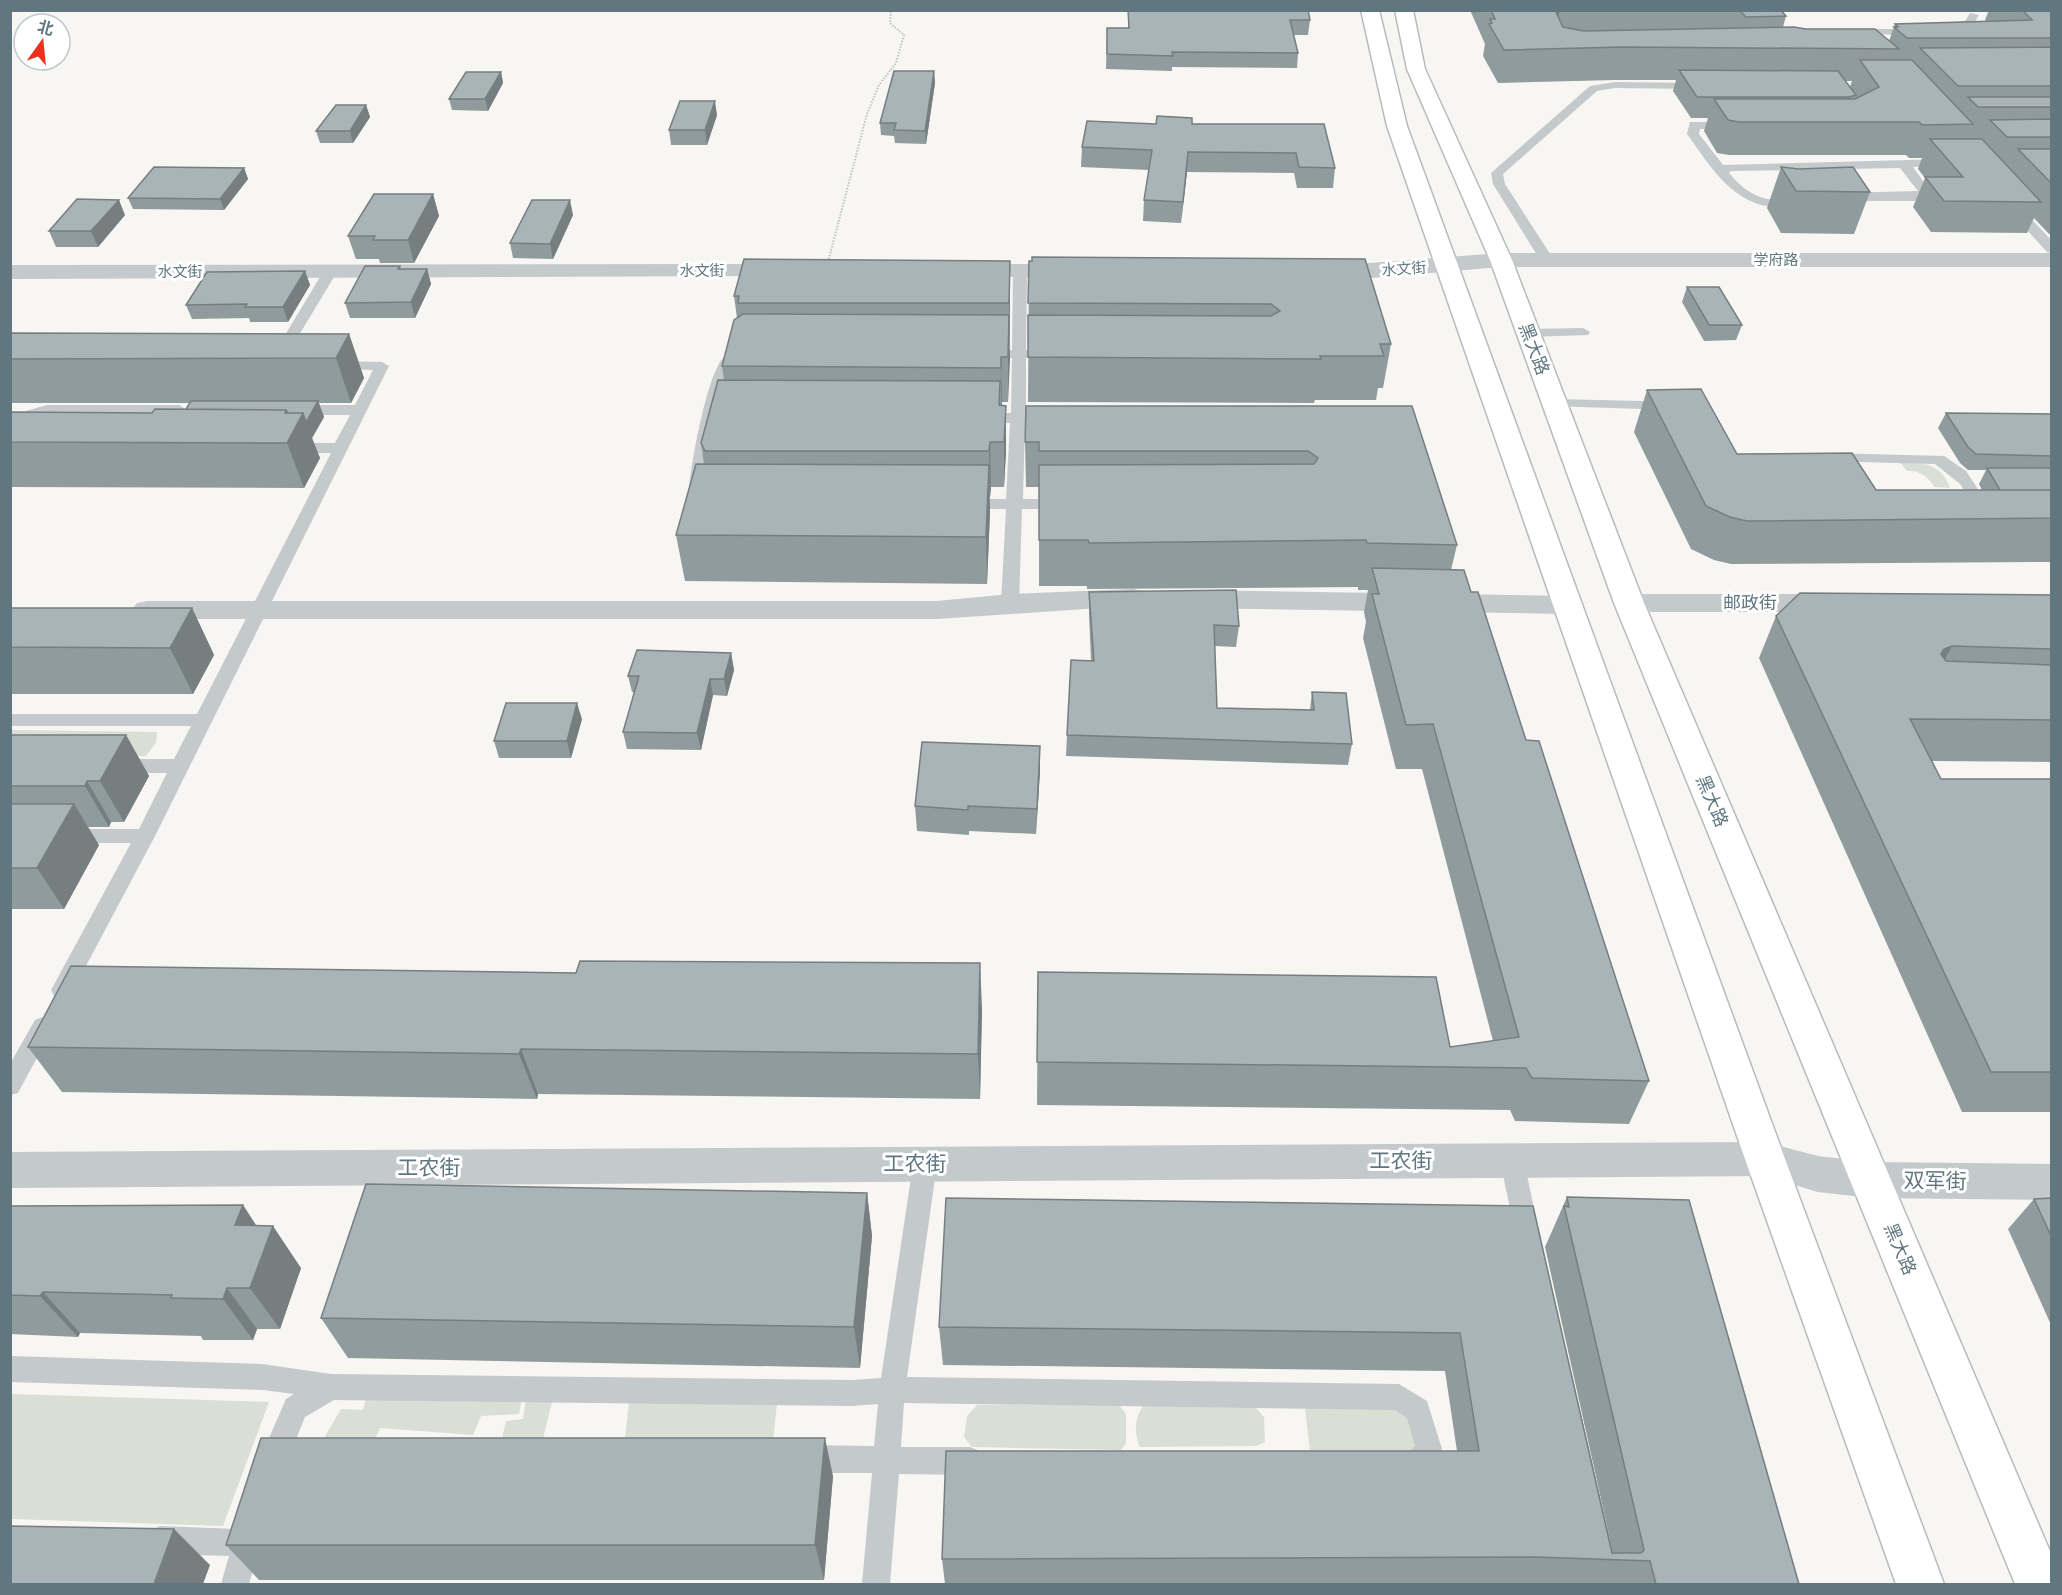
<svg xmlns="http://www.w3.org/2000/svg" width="2062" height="1595" font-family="'DM Sans','Noto Sans SC',sans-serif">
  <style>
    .green { fill: #d9dfd4 }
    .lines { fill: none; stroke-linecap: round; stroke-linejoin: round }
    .trunk-casing { stroke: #b6bbbd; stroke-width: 3 }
    .path { stroke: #c0c2c4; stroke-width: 2; stroke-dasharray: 1.5 1.5; stroke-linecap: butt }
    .service { fill: #c4c9cb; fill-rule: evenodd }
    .minor { fill: #c4c9cb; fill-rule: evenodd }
    .tertiary { fill: #c4c9cb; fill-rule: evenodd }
    .trunk { fill: #fff; fill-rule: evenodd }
    .wall { fill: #909b9d; fill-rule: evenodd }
    .shaded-wall { fill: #767e80 }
    .building { fill: #a8b4b7; stroke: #767e80; stroke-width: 1.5 }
    .labels { text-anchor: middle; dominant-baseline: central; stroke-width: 6; stroke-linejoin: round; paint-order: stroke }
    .far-street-label { font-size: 15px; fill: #607780; stroke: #fff }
    .street-label { font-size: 18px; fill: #607780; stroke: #fff }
    .near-street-label { font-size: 21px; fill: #607780; stroke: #fff }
  </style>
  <rect width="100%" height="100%" fill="#f7f6f3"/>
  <path class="green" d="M1900 462C1923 462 1942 464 1950 488L1934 487C1929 476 1918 470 1907 471Z
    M11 730 157 732 156 743 146 756H11Z
    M11 1394 269 1402 223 1526 11 1519Z
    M367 1395 522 1398 519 1414 481 1416 473 1435 380 1428 374 1441 321 1443 341 1409 363 1410Z
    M526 1399 552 1402 542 1443H501L506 1421 523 1419Z
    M629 1401 777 1403 772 1450 624 1448Z
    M1145 1404 1255 1407 1264 1417 1265 1442 1256 1446 1140 1447C1133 1432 1135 1415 1145 1404Z
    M977 1405H1119L1126 1414V1443L1121 1450 972 1447 964 1437 967 1416Z
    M1305 1408H1401L1412 1418 1415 1444 1412 1454 1310 1451Z"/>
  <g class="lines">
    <defs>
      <path id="trunk" d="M1361 10H1379L1407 126 1785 1159 1944 1584H1896L1745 1159 1387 126Z
        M1395 10H1413L1425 69 1512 260 1644 603 2052 1556V1584H2015L1614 603 1490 260 1407 69Z"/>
    </defs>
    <use href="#trunk" class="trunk-casing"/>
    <path class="path" d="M828 262 867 114 879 85 896 63 904 35 890 23 891 10"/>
    <path class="service" d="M1970 13 1979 15 1974 23 1975 32 1951 35V31L1965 28 1964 23Z
      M1853 29H1917L1922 32 1917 35 1849 34V30Z
      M1615 82 1700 83 1706 86 1700 89 1615 88 1597 91 1503 174 1505 184 1554 260 1552 263H1542L1493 184 1491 173 1590 86Z
      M1690 122H1737V128L1733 129H1700L1699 134 1723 165 1946 159 1952 163 1946 167H1913L1931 192 1917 201H1841L1835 197 1841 193 1918 191 1900 168 1731 171 1729 173C1740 187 1755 198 1773 200 1783 201 1793 196 1800 202 1795 207 1786 208 1778 207 1734 207 1710 166 1687 134Z
      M2013 203 2017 204 2052 241V253L2047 252 2009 210V204Z
      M1020 267 1027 271 1026 350H1053L1060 354 1053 358H1026V413H1052L1060 418 1052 423H1025L1023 499H1065L1073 504 1065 509H1022L1019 603 1010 609 1001 603 1006 509H962L954 504 962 499H1006L1010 423H979L971 418 979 413H1011L1012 358H983L976 354 983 350H1012L1013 271Z
      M330 268 337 272 287 355 285 358H275L273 355 323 272Z
      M1583 328 1590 332 1588 335 1528 337 1521 333 1528 329Z
      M741 350 748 354 734 363 730 372 712 446 705 489 703 492H691L689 489C691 464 707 373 724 357 729 353 735 351 741 350Z
      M336 361 382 362 389 366 155 836 70 996 62 999 54 996 51 990 131 843H67L60 841 57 836 60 831 67 829H139L167 773H118L111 771 108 766 111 761 118 759H174L191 726H10V714H197L331 453H291L283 448 291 443H335L350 415H296L288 410 296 405H355L373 370 331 368 329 365Z
      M1554 399 1643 401 1650 405 1643 409 1549 406 1547 403 1549 400Z
      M47 405H179L187 410 179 415H49L27 422 15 438 10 439C10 412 23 412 47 405Z
      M1828 453 1944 456 1966 471 1993 512 1991 515H1979L1960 484 1935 464 1822 461 1820 458Z
      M43 1017 51 1020 54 1026 18 1093 10 1095V1064L35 1020Z
      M1512 1151 1520 1154 1524 1161 1539 1232 1536 1240 1527 1243 1518 1240 1515 1232 1500 1161 1504 1154Z
      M925 1154 933 1157 937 1164 907 1377 1399 1384 1427 1401 1442 1449C1434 1469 1421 1485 1398 1476L1394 1466 1398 1456 1409 1452 1415 1446 1407 1418 1395 1410 904 1403 901 1447H970L980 1451 984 1461 980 1471 970 1475 899 1474 890 1584H862L872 1473H805L795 1469 791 1459 795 1449 805 1445 874 1446 878 1404 852 1406 334 1400 305 1417 283 1471 273 1475 263 1471 259 1461 286 1399 294 1394 262 1390 10 1382V1356L262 1364 331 1374 852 1380 881 1378 913 1164 917 1157Z
      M248 1524 258 1528 262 1538 249 1584H221L229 1556 160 1554 150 1550 146 1540 150 1530 160 1526 238 1529Z"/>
    <path class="minor" d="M1133 589 1143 591 1148 598 1143 605 937 619H147L137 617 132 610 137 603 147 601H937L1010 594Z
      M1191 590 1568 596 1578 598 1583 605 1578 612 1568 614 1191 608 1181 606 1176 599 1181 592Z
      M1629 594H1834L1844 596 1849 603 1844 610 1834 612H1629L1619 610 1614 603 1619 596Z"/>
    <path class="tertiary" d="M1501 253H2052V267H1501L1359 279 1317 277 1314 272 1317 267Z
      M784 264 792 266 795 271 792 276 10 279V265Z
      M965 264H1072L1080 266 1083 271 1080 276 1072 278 957 276 954 271 957 266Z
      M1765 1142 1818 1156 1871 1162 2052 1164V1200L1871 1198 1818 1192 1765 1176 10 1188V1152Z"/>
    <use href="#trunk" class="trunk"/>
  </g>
  <path class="wall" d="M1128 10 1310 20 1308 35H1294L1298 53 1297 68 1172 67V71L1106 69 1107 28H1128Z
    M1470 10H1781L1786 16 1783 27 1889 41 1895 24 1987 21 1985 20 1989 10H2052V234H2049L2034 218 2027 233 1931 232 1913 207 1925 178 1918 169 1922 158H1909L1906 155H1729L1717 153 1704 131 1708 118H1691L1673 91 1676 80H1615L1498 83 1483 56 1485 44ZM1846 81H1852L1850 87Z
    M934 71 935 83 926 144 895 143 894 136 881 135 880 123Z
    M501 72 503 83 488 111 452 110 449 99Z
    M366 105 370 117 353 143H320L316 131Z
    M717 115 707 145H671L669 130Z
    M1156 124H1324L1335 168 1333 188H1297L1294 173 1187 172 1181 223 1143 221 1144 200 1149 170 1081 167 1082 147Z
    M1781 167 1870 192 1854 234 1781 233 1767 208Z
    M244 168 248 179 224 210 133 209 128 198Z
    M433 194 439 216 414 263H380L379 259H356L348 236Z
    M125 215 98 247H56L49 231Z
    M573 215 553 259 513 258 510 243Z
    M1365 259 1391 344 1383 388H1378L1376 400H1315L1314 403 1028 402 1029 261Z
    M1010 261V304L1008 402H1002V405L1006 451 1004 487H991L990 497H989L990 511 987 584 685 581 676 535 704 464 701 443 724 380 722 366 737 318 734 296Z
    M400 266 401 269H427L431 284 415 318H350L345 303Z
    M305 271 310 285 288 322H250L249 318 192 319 186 305Z
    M1687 287 1742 325 1736 340 1704 341 1682 302Z
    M10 333 349 334 364 378 351 403H319L324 417 312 438 320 458 304 488 10 487V412L152 413 186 409 190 403H10Z
    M1647 390 1737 454 1876 490H1982L1979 484 1986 470H1968L1960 463 1938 428 1946 413 2052 414V562L1731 564 1714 560 1691 549 1634 432Z
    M1412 406 1457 545 1451 570 1471 592 1526 740 1649 1081 1629 1124 1515 1121 1510 1110 1037 1105 1038 972 1450 1047 1493 1041 1422 769H1396L1363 638 1366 622 1364 612 1368 590H1358V587L1087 589V586H1039V487H1026L1025 442Z
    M1089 592 1239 626 1236 647 1215 646 1217 708 1310 710 1312 692 1352 744 1348 765 1066 756 1067 735 1091 661 1089 613Z
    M2052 595V762L1932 761 1941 779H2052V1112H1962L1759 658 1776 616Z
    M10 608H192L214 655 193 694H10Z
    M731 653 734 670 727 696 713 695 701 750 627 749 623 732 635 693 632 692 628 676Z
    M582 719 571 758H499L494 741Z
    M10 735H126L149 776 124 822H111L109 827H88L99 845 64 909H10Z
    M1040 746V771L1036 834 969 831V835L917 831 915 806Z
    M576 973 982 1009 980 1099 538 1094 537 1099 62 1092 28 1047Z
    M867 1193 872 1236 860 1368 348 1358 321 1318Z
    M1567 1197 1799 1584H945L942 1559 1457 1451 1445 1371 943 1365 939 1327 1533 1206 1613 1553 1545 1247Z
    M2052 1198V1327L2008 1229 2034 1199Z
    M243 1205 256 1226 301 1268 280 1329H257L253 1340H203L201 1336 80 1333 78 1337 10 1334V1206Z
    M833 1476 824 1580H259L226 1545Z"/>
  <path class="shaded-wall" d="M1554 10H1560L1554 36Z
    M934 71 935 83 926 144 925 131Z
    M501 72 503 83 488 111 485 99Z
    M715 101 717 115 707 145 705 130Z
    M366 105 370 117 353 143 350 131Z
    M1188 152 1187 172 1181 223 1183 202Z
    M244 168 248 179 224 210 220 199Z
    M433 194 439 216 414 263 408 240Z
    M119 200 125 215 98 247 91 231Z
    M570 200 573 215 553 259 550 244Z
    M1010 261V347L1009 303Z
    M427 269 431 284 415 318 411 302Z
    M305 271 310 285 288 322 283 307Z
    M1009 315 1010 359 1008 402V357Z
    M349 334 364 378 351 403 336 358Z
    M1001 357 1002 402 1001 413Z
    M318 401 324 417 312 438 320 458 304 488 287 443 285 413 286 410 303 413Z
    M1006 406V451L1004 487V442Z
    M990 442 991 487 990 497 989 451Z
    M989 465 990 511 987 584 986 537Z
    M192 608 214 655 193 694 170 648Z
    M1952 646 1930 688 1941 654 1944 649Z
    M731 653 734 670 727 696 724 679Z
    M710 679 713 695 701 750 697 733Z
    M577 703 582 719 571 758 567 741Z
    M126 735 149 776 124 822 100 781Z
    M1040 746V771L1036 834 1037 809Z
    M87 781 111 822 109 827 85 786Z
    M74 804 99 845 64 909 37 868Z
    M980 963 982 1009 980 1099 978 1054Z
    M521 1049 538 1094 537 1099 519 1054Z
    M867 1193 872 1236 860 1368 854 1327Z
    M243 1205 267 1242 273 1226 301 1268 280 1329 250 1288 235 1225Z
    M227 1288 257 1329 253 1340 223 1299Z
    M43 1292 80 1333 78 1337 40 1296Z
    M825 1438 833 1476 824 1580 815 1545Z
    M174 1529 210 1565 203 1584H154Z"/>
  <path class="building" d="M1128 10H1308L1310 20H1290L1298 53 1172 52 1173 56 1107 54V28H1129Z
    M1491 10H1555L1563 27 1584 31 1794 27 1806 29H1875L1899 49 1623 47 1504 50 1489 24 1492 23 1490 19H1495Z
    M1739 10H1781L1786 16 1746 17Z
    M2022 10H2052V38H1907L1894 27H1898L1895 24 2032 20Z
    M2052 47V86H1958L1920 48Z
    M1860 60H1912L1973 124 1922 125 1919 122H1739L1728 120 1714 99H1855L1879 87Z
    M1679 70 1838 71 1856 95 1849 97H1697Z
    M894 71H934L925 131 894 130 896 123H880Z
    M466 72H501L485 99H449Z
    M1968 97H2052V107H1978Z
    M680 101H715L705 130H669Z
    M336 105H366L350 131H316Z
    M1157 116 1192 118V124H1324L1335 168 1299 167 1296 153 1188 152 1183 202 1144 200 1152 150 1082 147 1087 121 1156 124Z
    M2052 119V137H2007L1990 120Z
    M1930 139H1982L2041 202 1944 201 1925 177H1963Z
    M2018 149H2052V184Z
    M154 167 244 168 220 199 128 198Z
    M1781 167 1799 169 1853 167 1870 192 1796 191Z
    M374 194H433L408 240H373L375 236H348Z
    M77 199 119 200 91 231H49Z
    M532 200H570L550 244 510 243Z
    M1032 257 1365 259 1391 344H1380L1384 356H1320L1321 359 1028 357V315L1271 316 1280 311 1271 304 1028 303 1029 261H1032Z
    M744 259 1010 261 1009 303H738L739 296H734Z
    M365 266H400L398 269H427L411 302 345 303Z
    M305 271 283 307H245L247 304 186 305 207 272Z
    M1687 287H1719L1742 325H1709Z
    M743 314 1009 315 1008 357H1001V368L722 366 734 320Z
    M10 333 349 334 336 358 10 359Z
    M718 380 1000 381 999 405 1006 406 1004 442H990L989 451H705L701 443Z
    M1701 389 1737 454 1852 453 1876 490H2052V518L1747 521 1730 517 1706 506 1647 390Z
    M191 401H318L306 422 303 413H288L286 410 186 409Z
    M1026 406H1412L1457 545 1367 543 1366 540 1089 543 1088 540H1039V465L1314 464 1318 458 1308 451H1039V442H1025Z
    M155 409 286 410 285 413H303L287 443 10 442V412L152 413Z
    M1946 413 2052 414V456L1976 454 1968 447Z
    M696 464 989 465 986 537 676 535Z
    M1987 468H2052V490H2000Z
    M1372 568 1464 570 1471 592H1478L1526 740 1539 741 1649 1081 1532 1078 1526 1068 1037 1062 1038 972 1436 977 1450 1047 1519 1037 1433 724 1406 725 1372 594H1379Z
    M1236 590 1239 626 1214 625 1217 708 1314 710 1312 692 1346 693 1352 744 1067 735 1071 660 1094 661 1089 592Z
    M1800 593 2052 595V649L1952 646 1944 649 1941 654 1946 661 2052 665V720L1910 719 1941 779H2052V1072H1991L1776 616Z
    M10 608H192L170 648 10 647Z
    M637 650 731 653 724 679H710L697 733 623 732 639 676H628Z
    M506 703H577L567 741H494Z
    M10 735H126L100 781H87L85 786H10Z
    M922 742 1040 746 1037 809 968 806V810L915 806Z
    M10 804H74L37 868H10Z
    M580 961 980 963 978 1054 521 1049 519 1054 28 1047 71 966 576 973Z
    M366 1184 867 1193 854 1327 321 1318Z
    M1567 1197 1689 1200 1799 1584H1656L1650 1561 1536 1557 942 1559 946 1451H1479L1460 1333 939 1327 946 1198 1533 1206 1612 1553H1641L1644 1550 1564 1206 1569 1207Z
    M2052 1198V1238L2034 1199Z
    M243 1205 235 1225 273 1226 250 1288H227L223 1299 171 1298 172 1295 43 1292 40 1296 10 1295V1206Z
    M261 1438H825L815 1545H226Z
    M10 1526 174 1529 154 1584H10Z"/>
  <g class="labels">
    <g class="far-street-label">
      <text x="1776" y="260">学府路</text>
      <text transform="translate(1404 269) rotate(-4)">水文街</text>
      <text x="702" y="271">水文街</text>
      <text x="180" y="272">水文街</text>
    </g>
    <g class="street-label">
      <text transform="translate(1534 349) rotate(69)">黑大路</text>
      <text x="1750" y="603">邮政街</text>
      <text transform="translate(1712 801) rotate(67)">黑大路</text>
      <text transform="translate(1900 1249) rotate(67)">黑大路</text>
    </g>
    <g class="near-street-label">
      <text x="1401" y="1161">工农街</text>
      <text x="915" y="1164">工农街</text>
      <text x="429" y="1168">工农街</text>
      <text transform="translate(1935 1181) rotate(1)">双军街</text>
    </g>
  </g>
  <rect width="2062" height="1595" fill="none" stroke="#607780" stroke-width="24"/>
  <g transform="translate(42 42) rotate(15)"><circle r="28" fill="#ffffff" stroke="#bfc9cc" stroke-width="1.5"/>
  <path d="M0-4.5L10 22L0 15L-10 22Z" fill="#ec321e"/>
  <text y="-9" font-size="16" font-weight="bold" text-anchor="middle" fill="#607780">北</text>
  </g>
</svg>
